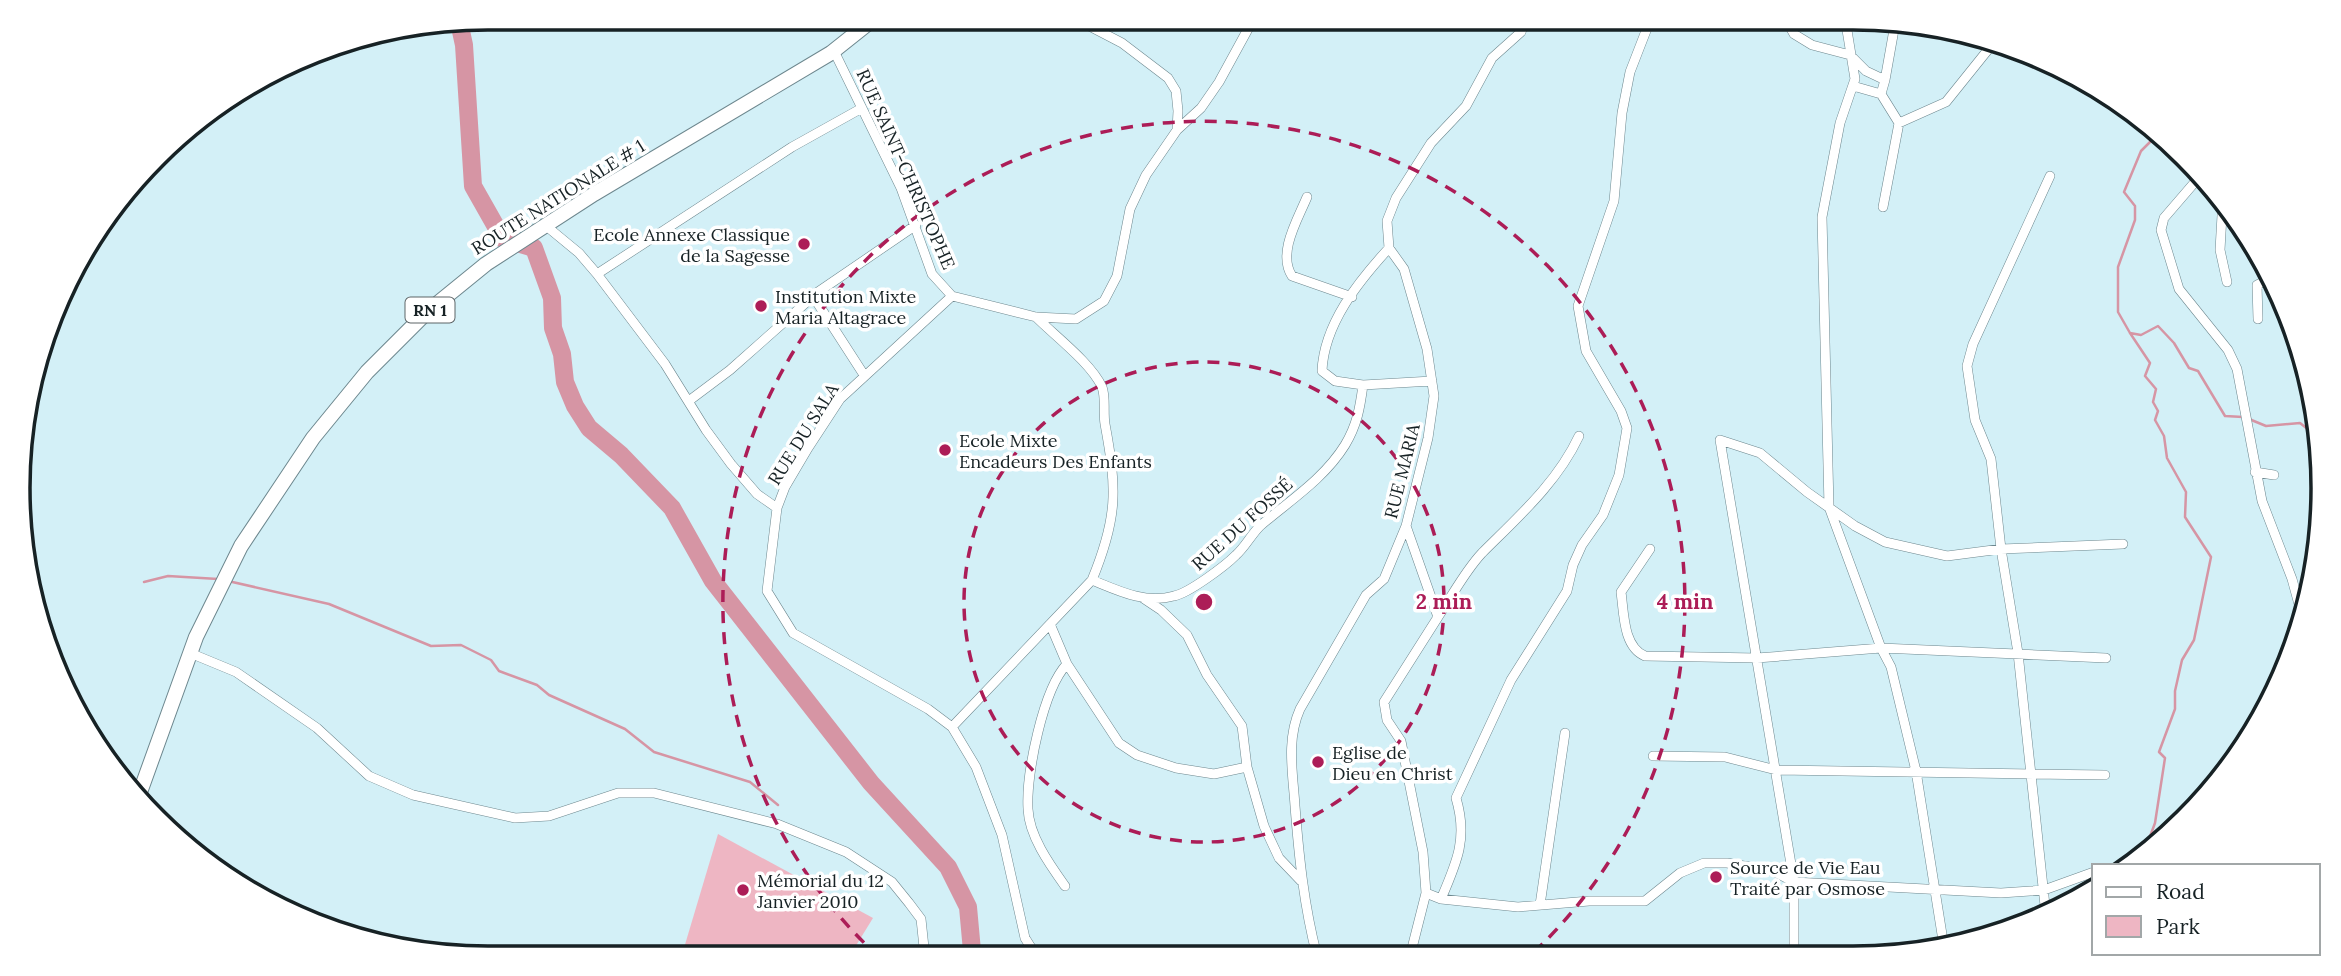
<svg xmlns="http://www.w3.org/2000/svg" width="2341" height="976" font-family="Lora,serif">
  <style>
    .green { fill: #eeb6c3 }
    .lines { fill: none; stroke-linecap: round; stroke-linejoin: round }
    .stream { stroke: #d695a4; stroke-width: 2.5 }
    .river { stroke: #d695a4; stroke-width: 18 }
    .minor-casing { stroke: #6d878e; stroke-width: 10 }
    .primary-casing { stroke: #6d878e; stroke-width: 16 }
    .minor { stroke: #fff; stroke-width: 9 }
    .primary { stroke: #fff; stroke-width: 14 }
    .ring { fill: none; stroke: #ac1d57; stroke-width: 3.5; stroke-dasharray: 12 9 }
    .poi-dot { fill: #ac1d57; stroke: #fff; stroke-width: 2.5 }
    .labels { text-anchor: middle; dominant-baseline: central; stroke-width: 7; stroke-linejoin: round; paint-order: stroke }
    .shield { fill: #fff; stroke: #5d6466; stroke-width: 2 }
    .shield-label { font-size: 16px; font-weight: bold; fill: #172225 }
    .street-label { font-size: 18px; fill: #172225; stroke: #fff }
    .poi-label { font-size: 18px; fill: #172225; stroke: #fff; text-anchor: start }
    .rim { fill: none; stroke: #172225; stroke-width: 3.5 }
    .centre { fill: #ac1d57; stroke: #fff; stroke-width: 3.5 }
    .ring-label { font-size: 21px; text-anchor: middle; font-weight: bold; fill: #ac1d57; stroke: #fff; stroke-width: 7; stroke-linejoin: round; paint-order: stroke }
  </style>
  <rect width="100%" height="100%" fill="#d3f0f7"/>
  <path class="green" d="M718 834 873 918 849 957 681 958Z"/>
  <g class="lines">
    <path class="stream" d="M2160 132 2141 151 2124 192 2135 206V220L2118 267V312L2130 333 2141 335 2158 326 2174 343 2189 368 2198 371 2225 416 2243 417
      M2130 333 2150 363 2145 376 2156 389 2153 402 2158 411 2155 420 2164 436 2167 458 2186 492 2185 517 2211 557 2194 640 2182 660 2175 691V709L2159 752 2165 758 2155 823 2142 858
      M2249 419 2266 426 2300 423 2319 438
      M228 581 329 604 431 646 461 645 491 660 499 671 537 685 549 695 625 729 654 752 750 782 778 805
      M144 582 168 576 218 579"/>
    <path class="river" d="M459 22 464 45 473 186 503 239 534 248 552 298 553 328 562 354 565 382 575 406 589 428 621 455 672 508 713 581 871 783 948 867 968 907 972 951 970 957"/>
    <defs>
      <path id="minor" d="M1494 18 1497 21 1525 22
        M1785 18 1794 34 1812 45 1850 55 1866 71 1885 80 1881 94 1899 123 1946 102 1995 41
        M1845 18 1855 79 1840 123 1822 217 1829 507 1881 648 1891 667 1916 771 1944 947
        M834 51 901 188 932 274 952 296 1036 317 1076 319 1104 301 1117 276 1130 209 1146 175 1177 130 1178 111 1176 91 1168 78 1122 43 1074 18
        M1885 80 1895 24
        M1853 86 1881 94
        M1177 130 1201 108 1219 82 1254 18
        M2201 175 2164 218 2161 230 2179 289 2228 350 2237 369 2262 501 2292 579 2303 619
        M1307 197C1298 219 1277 253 1292 276L1352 297
        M2223 198 2220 250 2227 282
        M1883 207 1899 123
        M545 225 579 253 597 274 665 364 706 430 731 464 757 494 777 508
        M597 274 792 147 862 108
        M813 296 864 375
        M952 296 840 399 808 448 785 487 777 508 767 591 793 633 928 709 952 727 976 767 1002 835 1025 938 1037 957
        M1036 317C1055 336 1091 363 1102 387 1106 397 1103 412 1105 424 1117 489 1118 517 1092 580
        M2258 319 2257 285 2273 277
        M1363 385 1335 381 1322 371C1324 324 1358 282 1389 248
        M690 400 730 370 818 292 916 225
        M2255 472 2274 475
        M1406 526 1438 617 1384 702 1387 720 1401 741 1423 852 1426 893 1410 956
        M1650 549 1621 592C1624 613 1623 647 1645 656L1757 658 1881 648 2106 658
        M1143 598 1161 610 1187 635 1207 675 1242 726 1247 767 1264 826 1279 858 1301 881
        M1438 617C1452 596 1465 571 1482 553 1518 517 1557 483 1579 436
        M1050 624 1067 664C1043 689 1026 774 1028 809 1029 836 1050 865 1065 886
        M190 653 236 672 317 728 369 776 413 795 515 818 549 816 618 793H654L777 824 846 852 892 882 909 903 921 919 925 957
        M1067 664 1119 743 1137 755 1176 768 1214 774 1247 767
        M952 727 1092 580C1119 591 1145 604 1174 596 1189 593 1225 566 1236 555 1245 547 1251 535 1260 526 1289 501 1324 479 1345 445 1357 425 1360 408 1363 385L1432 381
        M1653 756 1725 757 1776 770 2105 775
        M1426 893 1441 899 1518 907 1589 901H1645L1680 873 1704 863H1727L1773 871 1794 882 2001 893 2044 890 2094 872
        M1441 899C1457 862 1468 838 1456 798L1511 680 1567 591 1573 565 1582 545 1603 515 1619 475 1627 428 1621 411 1586 351 1578 306 1614 201 1622 113 1630 72 1651 18
        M1540 905 1565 733
        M2046 915 2018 653 2001 549 1991 459 1975 420 1967 366 1973 344 2050 176
        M1794 955V882L1720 440 1760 453 1807 492 1855 526 1885 542 1947 556 2001 549 2123 544
        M1317 956C1304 906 1299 857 1295 806 1293 774 1286 740 1300 709L1366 595 1384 579 1406 526 1428 438 1434 396 1427 349 1404 269 1389 248 1387 221 1396 198 1431 143 1466 106 1492 58 1521 32 1525 22 1531 18"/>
      <path id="primary" d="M139 795 196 637 241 546 313 438 367 372 427 312 486 264 594 194 831 53 875 18"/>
    </defs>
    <use href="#minor" class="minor-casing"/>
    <use href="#primary" class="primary-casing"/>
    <use href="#minor" class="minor"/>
    <use href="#primary" class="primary"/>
  </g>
  <g class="ring">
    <circle cx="1204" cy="602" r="240"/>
    <path d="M879 957A481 481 0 1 1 1532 954"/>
  </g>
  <g class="poi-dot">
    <circle cx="804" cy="244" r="7"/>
    <circle cx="761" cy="306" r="7"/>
    <circle cx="945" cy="450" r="7"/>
    <circle cx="1318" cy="762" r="7"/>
    <circle cx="1716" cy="877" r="7"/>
    <circle cx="743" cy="890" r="7"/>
  </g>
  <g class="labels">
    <rect class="shield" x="405.5" y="297.5" width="49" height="25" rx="5"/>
    <g class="shield-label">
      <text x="430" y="310">RN 1</text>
    </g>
    <g class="street-label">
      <text transform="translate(906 169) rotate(66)">RUE SAINT-CHRISTOPHE</text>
      <text transform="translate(558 197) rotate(-32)">ROUTE NATIONALE # 1</text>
      <text transform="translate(803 434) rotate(-58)">RUE DU SALA</text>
      <text transform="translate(1402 471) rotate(-76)">RUE MARIA</text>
      <text transform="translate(1242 524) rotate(-42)">RUE DU FOSSÉ</text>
    </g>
    <g class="poi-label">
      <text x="790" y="234" text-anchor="end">Ecole Annexe Classique<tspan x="790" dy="21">de la Sagesse</tspan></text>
      <text x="775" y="296">Institution Mixte<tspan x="775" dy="21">Maria Altagrace</tspan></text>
      <text x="959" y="440">Ecole Mixte<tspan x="959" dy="21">Encadeurs Des Enfants</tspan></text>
      <text x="1332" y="752">Eglise de<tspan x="1332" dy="21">Dieu en Christ</tspan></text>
      <text x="1730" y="867">Source de Vie Eau<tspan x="1730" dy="21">Traité par Osmose</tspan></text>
      <text x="757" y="880">Mémorial du 12<tspan x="757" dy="21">Janvier 2010</tspan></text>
    </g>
  </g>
  <path d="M0 0H2341V976H0ZM488 30H1853A458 458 0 0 1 2311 488V488A458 458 0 0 1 1853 946H488A458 458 0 0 1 30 488V488A458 458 0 0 1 488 30Z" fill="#fff" fill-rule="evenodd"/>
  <path class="rim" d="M488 30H1853A458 458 0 0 1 2311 488V488A458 458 0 0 1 1853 946H488A458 458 0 0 1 30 488V488A458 458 0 0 1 488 30Z"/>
  <circle cx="1204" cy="602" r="10" class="centre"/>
  <g class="ring-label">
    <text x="1444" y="609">2 min</text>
    <text x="1685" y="609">4 min</text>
  </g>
  <rect x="2092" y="864" width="228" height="91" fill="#ffffff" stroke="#a2a7a8" stroke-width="2"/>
  <rect x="2106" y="887" width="35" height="10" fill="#ffffff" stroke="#a2a7a8" stroke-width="2"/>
  <text x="2156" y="899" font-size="21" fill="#172225">Road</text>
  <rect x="2106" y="916" width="35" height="21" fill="#eeb6c3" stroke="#a2a7a8" stroke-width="2"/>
  <text x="2156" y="934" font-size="21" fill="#172225">Park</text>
</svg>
